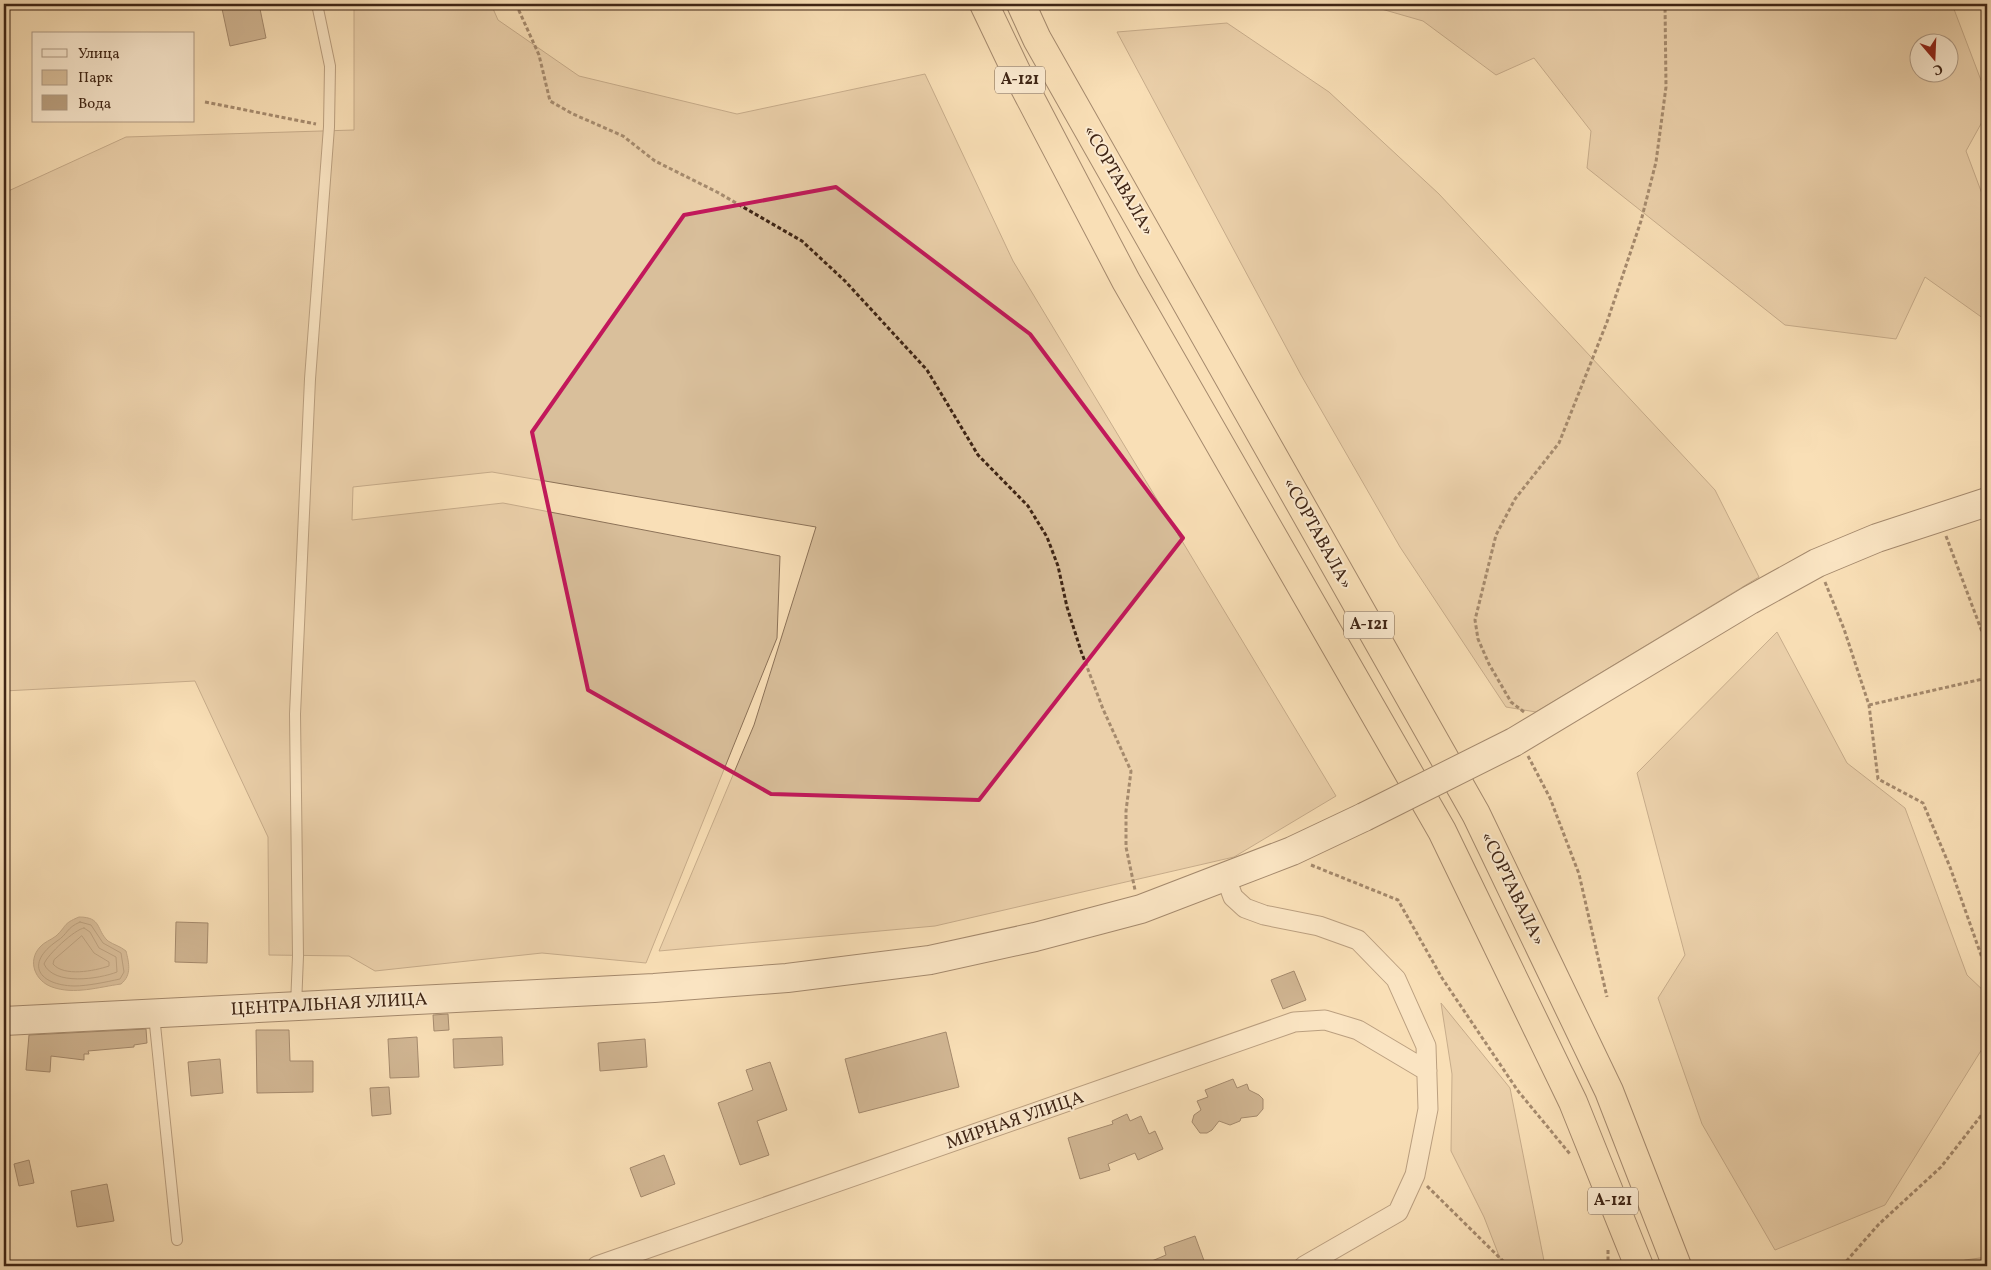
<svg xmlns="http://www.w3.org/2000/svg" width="1991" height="1270" font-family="Vollkorn,serif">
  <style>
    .green { fill: #d9bf9b; stroke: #8c7258; fill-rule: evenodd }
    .water { fill: #baa080; stroke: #896f55 }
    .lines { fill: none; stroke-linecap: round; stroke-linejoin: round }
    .shore { stroke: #7c624a; stroke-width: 1 }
    .building { fill: #a08669; stroke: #3f2515 }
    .lane-casing { stroke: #6e543e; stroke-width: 12 }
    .street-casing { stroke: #6e543e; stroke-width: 21 }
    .secondary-casing { stroke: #3f2515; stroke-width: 30 }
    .highway-casing { stroke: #3f2515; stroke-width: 30 }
    .path { stroke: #3f2515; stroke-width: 3; stroke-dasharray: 4 2.5; stroke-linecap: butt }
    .lane { stroke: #fbead0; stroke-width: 10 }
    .street { stroke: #fbead0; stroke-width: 19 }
    .secondary { stroke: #fbead0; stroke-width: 28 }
    .highway { stroke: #f9dfb7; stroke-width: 28 }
    .secondary-bridge-casing { stroke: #3f2515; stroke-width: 30; stroke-linecap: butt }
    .secondary-bridge { stroke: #fbead0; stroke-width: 28 }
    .marked { fill: none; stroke: #c2185b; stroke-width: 4; stroke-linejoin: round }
    .labels { text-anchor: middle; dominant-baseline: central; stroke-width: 4; stroke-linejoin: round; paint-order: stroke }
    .shield { fill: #fbead0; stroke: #77604d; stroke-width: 1 }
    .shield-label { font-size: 16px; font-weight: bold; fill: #3f2515 }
    .street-label { font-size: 18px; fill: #3f2515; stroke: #fbead0 }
  </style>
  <rect width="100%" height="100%" fill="#f9dfb7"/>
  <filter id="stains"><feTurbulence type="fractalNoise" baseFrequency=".004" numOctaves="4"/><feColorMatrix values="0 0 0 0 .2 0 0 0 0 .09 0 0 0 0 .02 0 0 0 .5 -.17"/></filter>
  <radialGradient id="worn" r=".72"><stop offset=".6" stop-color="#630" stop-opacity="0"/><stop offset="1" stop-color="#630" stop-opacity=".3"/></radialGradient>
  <path class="green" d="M354 4H491L498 20 579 76 737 114 925 74 1013 261 1336 796 1234 857 935 926 659 951 754 725 816 527 492 472 353 487 352 520 503 503 780 556 777 638 646 963 542 953 375 971 349 956 269 955 268 837 195 681 4 691V193L126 137 354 130Z
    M1364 4H1952L1987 96V113L1966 151 1987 207V321L1925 277 1896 339 1785 325 1587 168 1591 131 1534 58 1496 75 1423 21ZM1948 42V72H1918V42Z
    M1227 23 1329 92 1439 194 1715 490 1759 577 1536 712 1506 707 1400 547 1301 375 1117 32Z
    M1777 632 1847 763 1905 808 1967 975 1987 994V1041L1885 1205 1775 1250 1702 1124 1658 998 1685 955 1637 773Z
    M1441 1003 1510 1088 1545 1266H1503L1484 1217 1451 1151 1452 1074Z
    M1987 1257V1266H1952L1965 1260Z"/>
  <path class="water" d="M79 917C102 917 96 930 108 941 114 945 120 946 126 951 129 963 132 975 121 984 99 987 74 995 52 987 35 981 27 961 40 947 44 942 51 940 56 936 67 926 62 924 79 917Z"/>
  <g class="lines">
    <path class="shore" d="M80 922 91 925 103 943 121 953 124 972 120 979C106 982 88 986 74 986 39 985 24 964 57 941 68 934 66 928 80 922Z
      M84 928 90 932 99 948 116 957 117 972C99 979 54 986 44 964 47 955 75 929 84 928Z
      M82 936 94 953 109 962V966C94 971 64 977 53 964L54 960Z"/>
  </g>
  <path class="building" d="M221 4H259L266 38 230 46Z
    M176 922 208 923 207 963 175 962Z
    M1294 971 1306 1000 1283 1009 1271 980Z
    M448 1014 449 1030 434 1031 433 1015Z
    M146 1029 147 1043 134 1045V1047L88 1051 89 1054H84V1060L51 1056 50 1072 26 1070 29 1035Z
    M256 1030H289L290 1061H313V1092L257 1093Z
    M946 1032 959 1087 859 1113 845 1059Z
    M417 1037 419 1077 390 1078 388 1039Z
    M502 1037 503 1065 454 1068 453 1039Z
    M645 1039 647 1067 600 1071 598 1043Z
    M220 1059 223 1093 191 1096 188 1062Z
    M770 1062 787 1110 757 1121 769 1155 740 1165 718 1103 753 1090 746 1070Z
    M1233 1079 1237 1088 1247 1084 1249 1090 1259 1095 1263 1099V1109L1257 1116 1241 1118 1240 1121 1230 1125 1219 1121 1212 1130 1207 1133H1200L1192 1122 1194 1115 1201 1110 1197 1101 1208 1097 1205 1090Z
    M389 1087 391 1114 372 1116 370 1088Z
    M1127 1114 1130 1121 1141 1116 1149 1134 1155 1131 1163 1149 1138 1160 1135 1153 1108 1164 1110 1170 1080 1179 1068 1138 1113 1124 1112 1121Z
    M664 1155 675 1184 641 1197 630 1168Z
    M29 1160 34 1183 19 1186 14 1164Z
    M107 1184 114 1221 77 1227 71 1191Z
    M1195 1236 1206 1266H1140L1166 1255 1164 1247Z"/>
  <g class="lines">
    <defs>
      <path id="lane" d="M296 1006 298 956 295 714 310 379 329 127 330 66 317 4
        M154 1015 177 1240"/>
      <path id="street" d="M1226 878 1233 897 1245 908 1264 915 1319 926 1358 940 1396 979 1426 1046 1428 1109 1415 1175 1398 1212 1304 1266
        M597 1266 1294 1022 1325 1020 1358 1030 1427 1071"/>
      <path id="secondary" d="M1514 742 1750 600 1817 563 1877 538 1987 502
        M4 1021 654 988 787 978 930 960 1035 937 1141 909 1292 851 1364 817"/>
      <path id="highway" d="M984 4 1016 71 1126 281 1442 831 1573 1102 1639 1266
        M1021 4 1037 39 1476 814 1609 1091 1677 1266"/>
    </defs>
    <use href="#lane" class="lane-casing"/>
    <use href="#street" class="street-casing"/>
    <use href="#secondary" class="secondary-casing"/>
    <use href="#highway" class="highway-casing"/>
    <path class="path" d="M516 4 539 55 550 101 573 114 623 136 655 161 717 192 802 241 845 281 927 370 978 455 1028 506 1047 537 1058 566 1067 607 1081 651 1103 709 1131 771 1126 811V847L1135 890
      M205 102 316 124
      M1946 536 1987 645
      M1825 582 1844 629 1869 705 1878 779 1923 803 1950 867 1987 972
      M1869 705 1987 678
      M1524 712 1511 702 1489 664 1478 639 1475 620 1496 535 1515 499 1559 443 1607 322 1641 221 1656 162 1666 87 1665 4
      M1528 756 1550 798 1579 874 1607 997
      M1311 865 1398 900 1442 978 1518 1091 1570 1154
      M1427 1186 1508 1266
      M1608 1250V1266
      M1842 1266 1879 1224 1941 1167 1987 1108"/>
    <use href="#lane" class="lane"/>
    <use href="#street" class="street"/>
    <use href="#secondary" class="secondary"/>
    <use href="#highway" class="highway"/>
    <defs>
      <path id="secondary-bridge" d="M1364 817 1514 742"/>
    </defs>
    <use href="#secondary-bridge" class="secondary-bridge-casing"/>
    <use href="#secondary-bridge" class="secondary-bridge"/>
  </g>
  <path d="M0 0H1991V1270H0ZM836 187 1030 334 1183 538 979 800 771 794 588 690 532 432 684 215Z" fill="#f9dfb7" fill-opacity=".55" fill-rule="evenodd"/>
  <path class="marked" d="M836 187 1030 334 1183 538 979 800 771 794 588 690 532 432 684 215Z"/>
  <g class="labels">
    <g class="shield">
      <rect x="995" y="66.5" width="50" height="27" rx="4"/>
      <rect x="1344" y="611.5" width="50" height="27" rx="4"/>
      <rect x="1588" y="1187.5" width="50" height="27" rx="4"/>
    </g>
    <g class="shield-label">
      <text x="1020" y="80">А-121</text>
      <text x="1369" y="625">А-121</text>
      <text x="1613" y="1201">А-121</text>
    </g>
    <g class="street-label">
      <text transform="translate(1118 181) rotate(60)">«СОРТАВАЛА»</text>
      <text transform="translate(1317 534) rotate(61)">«СОРТАВАЛА»</text>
      <text transform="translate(1512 889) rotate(64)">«СОРТАВАЛА»</text>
      <text transform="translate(329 1005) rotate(-3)">ЦЕНТРАЛЬНАЯ УЛИЦА</text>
      <text transform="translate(1015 1121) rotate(-19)">МИРНАЯ УЛИЦА</text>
    </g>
  </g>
  <rect width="1991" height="1270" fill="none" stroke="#f9dfb7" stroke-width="20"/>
  <rect x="5" y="5" width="1981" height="1260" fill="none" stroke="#3f2515" stroke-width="2.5"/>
  <rect x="10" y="10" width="1971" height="1250" fill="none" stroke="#3f2515"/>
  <rect x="32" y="32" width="162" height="90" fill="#fbead0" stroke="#b09b85"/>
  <rect x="42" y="49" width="25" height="8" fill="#fbead0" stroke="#b09b85"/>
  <text x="78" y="58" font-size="15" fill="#3f2515">Улица</text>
  <rect x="42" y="70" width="25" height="15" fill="#d9bf9b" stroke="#b09b85"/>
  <text x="78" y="82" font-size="15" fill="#3f2515">Парк</text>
  <rect x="42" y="95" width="25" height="15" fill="#baa080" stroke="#b09b85"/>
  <text x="78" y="108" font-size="15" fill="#3f2515">Вода</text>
  <g transform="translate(1934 58) rotate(161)"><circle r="24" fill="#fbead0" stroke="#b09b85"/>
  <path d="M0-4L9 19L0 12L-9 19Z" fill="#8f2418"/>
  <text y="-8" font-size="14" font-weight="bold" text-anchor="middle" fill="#3f2515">С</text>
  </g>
  <rect width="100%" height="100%" filter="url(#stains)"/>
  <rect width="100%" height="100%" fill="url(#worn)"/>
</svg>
